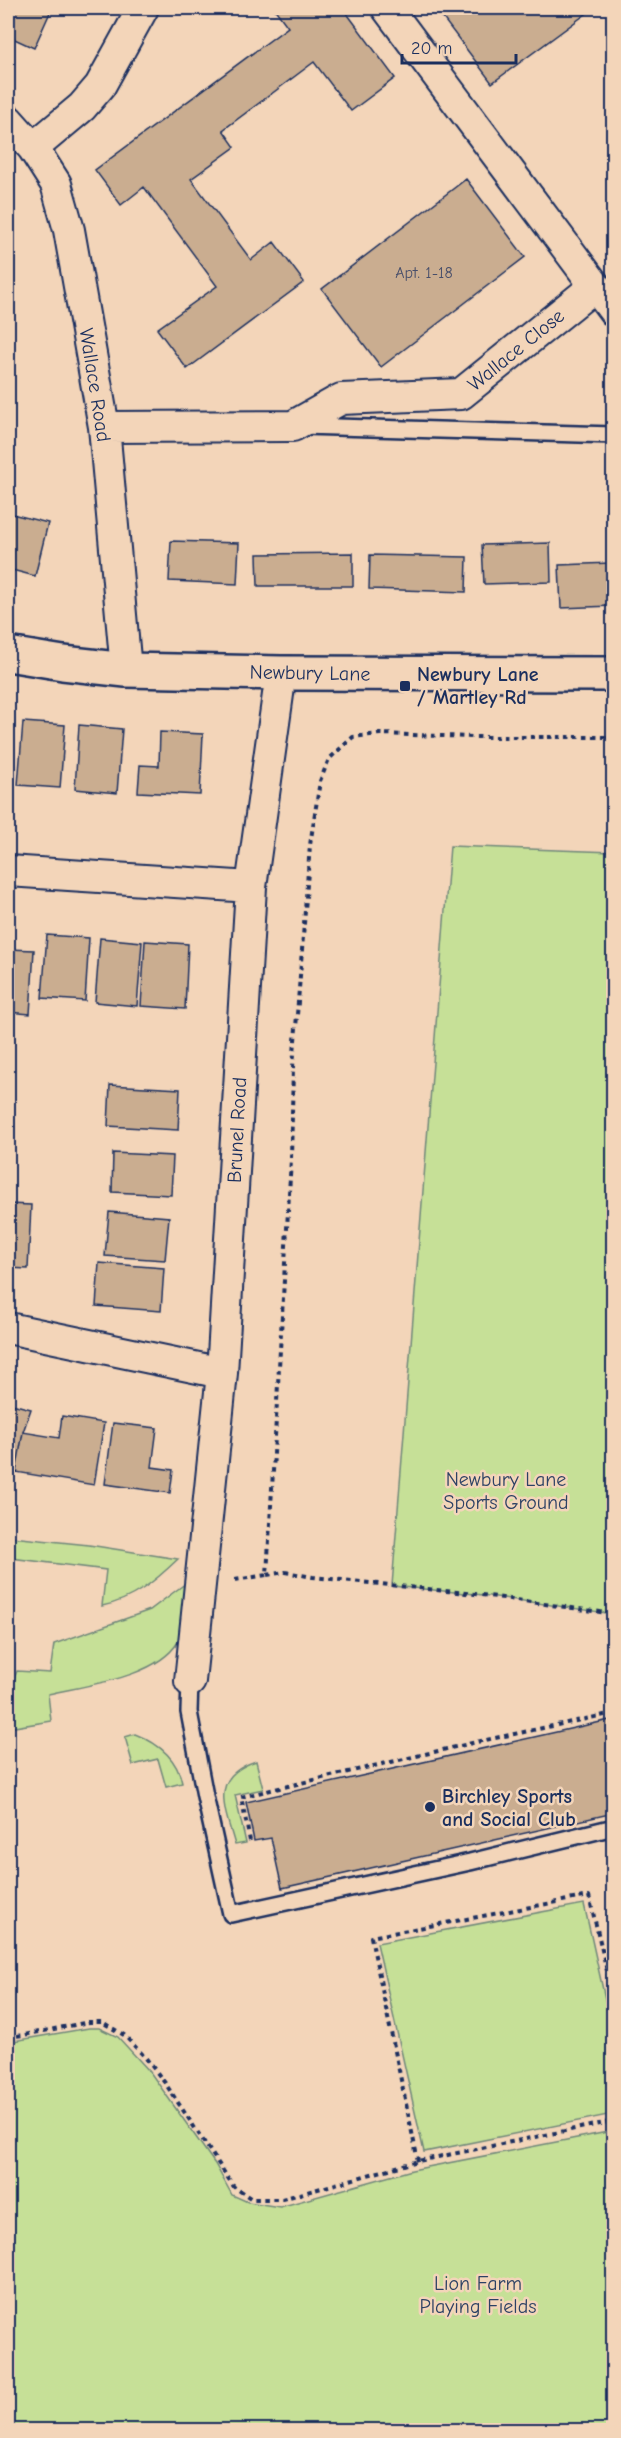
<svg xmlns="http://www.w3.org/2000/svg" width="621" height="2438" font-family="'Comic Neue',sans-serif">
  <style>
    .green { fill: #c6e097; stroke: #70887a; stroke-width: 1.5 }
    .building { fill: #caad90; stroke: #1b2f5e; stroke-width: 1.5 }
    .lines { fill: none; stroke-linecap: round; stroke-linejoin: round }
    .service-casing { stroke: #1b2f5e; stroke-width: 20 }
    .minor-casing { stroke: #1b2f5e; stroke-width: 34 }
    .tertiary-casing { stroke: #1b2f5e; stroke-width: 38 }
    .path { stroke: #1b2f5e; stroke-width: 4; stroke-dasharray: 4.5 4.5; stroke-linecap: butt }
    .service { stroke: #f3d5b9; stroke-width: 15 }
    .minor { stroke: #f3d5b9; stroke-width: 30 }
    .tertiary { stroke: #f3d5b9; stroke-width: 33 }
    .poi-dot { fill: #1b2f5e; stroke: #f3d5b9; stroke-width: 2 }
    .labels { text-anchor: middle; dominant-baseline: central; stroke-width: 5; stroke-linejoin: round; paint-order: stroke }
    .number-label { font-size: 16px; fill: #474e6a }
    .street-label { font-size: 20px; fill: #1b2f5e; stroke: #f3d5b9 }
    .poi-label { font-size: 20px; font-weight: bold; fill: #1b2f5e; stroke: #f3d5b9; text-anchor: start }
    .park-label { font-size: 20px; fill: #2c4164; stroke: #f3d5b9 }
  </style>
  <rect width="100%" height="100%" fill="#f3d5b9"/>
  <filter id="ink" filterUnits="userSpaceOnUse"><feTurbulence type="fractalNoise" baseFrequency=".0167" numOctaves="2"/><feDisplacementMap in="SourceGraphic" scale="12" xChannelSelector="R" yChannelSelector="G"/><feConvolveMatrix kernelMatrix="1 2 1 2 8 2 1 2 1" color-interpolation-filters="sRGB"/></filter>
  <g filter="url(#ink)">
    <path class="green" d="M450 846 613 852V1614L475 1594 392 1586Z
      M11 1537 89 1545 178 1559C155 1581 133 1600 102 1606L106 1570 11 1558Z
      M186 1583C185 1595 183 1634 178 1642 156 1678 86 1685 48 1694L51 1721 8 1728V1692L17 1671 50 1673 54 1644 150 1610Z
      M135 1734C158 1743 177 1758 182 1783L166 1787 158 1759 133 1765 125 1737Z
      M256 1761 263 1789 235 1795 246 1843 235 1845C225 1809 208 1777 256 1761Z
      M584 1904 613 2035V2114L424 2152 377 1943Z
      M89 2028H99L118 2037 150 2072 215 2164 232 2195 248 2202 280 2207 412 2170 613 2131V2430H8V2042Z"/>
    <path class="building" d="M8 8H52L34 48 8 36Z
      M274 8H343L395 78 351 111 314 62 223 130 235 147 191 179 251 260 274 242 304 282 187 369 157 329 217 286 144 187 121 205 95 170 288 27Z
      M439 8H594L492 83 436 9Z
      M466 179 525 257 381 367 322 289Z
      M8 513 48 523 35 576 8 569Z
      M171 541 239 543 237 584 169 581Z
      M550 543 551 582 484 584 482 545Z
      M353 553V586H258L257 554Z
      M370 555 467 557 466 592 369 589Z
      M611 563 612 606 561 608 559 565Z
      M8 720 11 721 8 781Z
      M23 722 65 725 60 788 18 785Z
      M79 725 122 729 117 793 75 789Z
      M160 732 203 734 200 795 138 792 140 765 159 766Z
      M47 935 89 938 85 1001 42 998Z
      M100 938 142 942 137 1006 95 1002Z
      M145 941 188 944 185 1009 141 1006Z
      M8 949 34 950 30 1014 8 1012Z
      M110 1085 180 1089 178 1130 108 1126Z
      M113 1153 173 1156 171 1195 112 1192Z
      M8 1204 31 1205 28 1269 8 1268Z
      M109 1212 169 1217 165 1260 105 1256Z
      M99 1263 164 1268 161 1311 96 1306Z
      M8 1403 31 1409 23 1432 16 1472 8 1470Z
      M62 1416 104 1423 94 1485 16 1472 23 1432 59 1438Z
      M113 1423 157 1428 152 1467 173 1470 170 1493 105 1484Z
      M614 1719V1813L282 1888 271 1838 254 1841 246 1802Z"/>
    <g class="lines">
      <defs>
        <path id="service" d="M302 426 614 435
          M190 1681 189 1712 205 1796 231 1914 470 1862 614 1827"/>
        <path id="minor" d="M387 8 614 311
          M8 120 33 148 56 184 69 230 104 427 126 670
          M33 148 82 107 100 86 143 8
          M104 427 293 426 341 399 461 394 595 286
          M8 871 251 887
          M8 1328 222 1373
          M190 1681 222 1373 251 887 281 673"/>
        <path id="tertiary" d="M8 654 63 663 126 670 281 673 614 674"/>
      </defs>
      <use href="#service" class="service-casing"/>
      <use href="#minor" class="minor-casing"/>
      <use href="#tertiary" class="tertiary-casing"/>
      <path class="path" d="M267 1575 285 1572 313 1577 475 1594 614 1614
        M235 1580 267 1575 291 1159 293 1067 310 845 320 781 329 759 353 737 380 734 473 737H614
        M250 1841 241 1797 481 1741 614 1713
        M8 2037 24 2035 89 2022H102L124 2035 145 2057 165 2083 234 2187 252 2199H282L418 2161 614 2121
        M418 2161 371 1937 589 1896 614 2000"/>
      <use href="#service" class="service"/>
      <use href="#minor" class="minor"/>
      <use href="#tertiary" class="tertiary"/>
    </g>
  </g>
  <g class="poi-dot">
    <rect x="399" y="680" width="12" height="12" rx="3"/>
    <circle cx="430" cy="1807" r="6"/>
  </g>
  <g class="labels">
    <g class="number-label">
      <text x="424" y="273">Apt. 1-18</text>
    </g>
    <g class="street-label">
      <text transform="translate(516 350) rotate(-39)">Wallace Close</text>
      <text transform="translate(95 385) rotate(81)">Wallace Road</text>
      <text transform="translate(310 673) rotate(1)">Newbury Lane</text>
      <text transform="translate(237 1130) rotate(-87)">Brunel Road</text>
    </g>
    <g class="poi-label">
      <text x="417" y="674">Newbury Lane<tspan x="417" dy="23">/ Martley Rd</tspan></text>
      <text x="442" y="1796">Birchley Sports<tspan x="442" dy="23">and Social Club</tspan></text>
    </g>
    <g class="park-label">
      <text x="506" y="1479">Newbury Lane<tspan x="506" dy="23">Sports Ground</tspan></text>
      <text x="478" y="2283">Lion Farm<tspan x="478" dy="23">Playing Fields</tspan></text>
    </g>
  </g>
  <rect width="621" height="2438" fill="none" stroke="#f3d5b9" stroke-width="30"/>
  <rect x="15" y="15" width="591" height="2408" fill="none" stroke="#1b2f5e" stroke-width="2" filter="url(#ink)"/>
  <path d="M402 54v9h114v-9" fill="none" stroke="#1b2f5e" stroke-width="3"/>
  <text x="411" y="54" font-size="18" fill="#1b2f5e" stroke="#f3d5b9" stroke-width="4.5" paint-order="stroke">20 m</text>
</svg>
